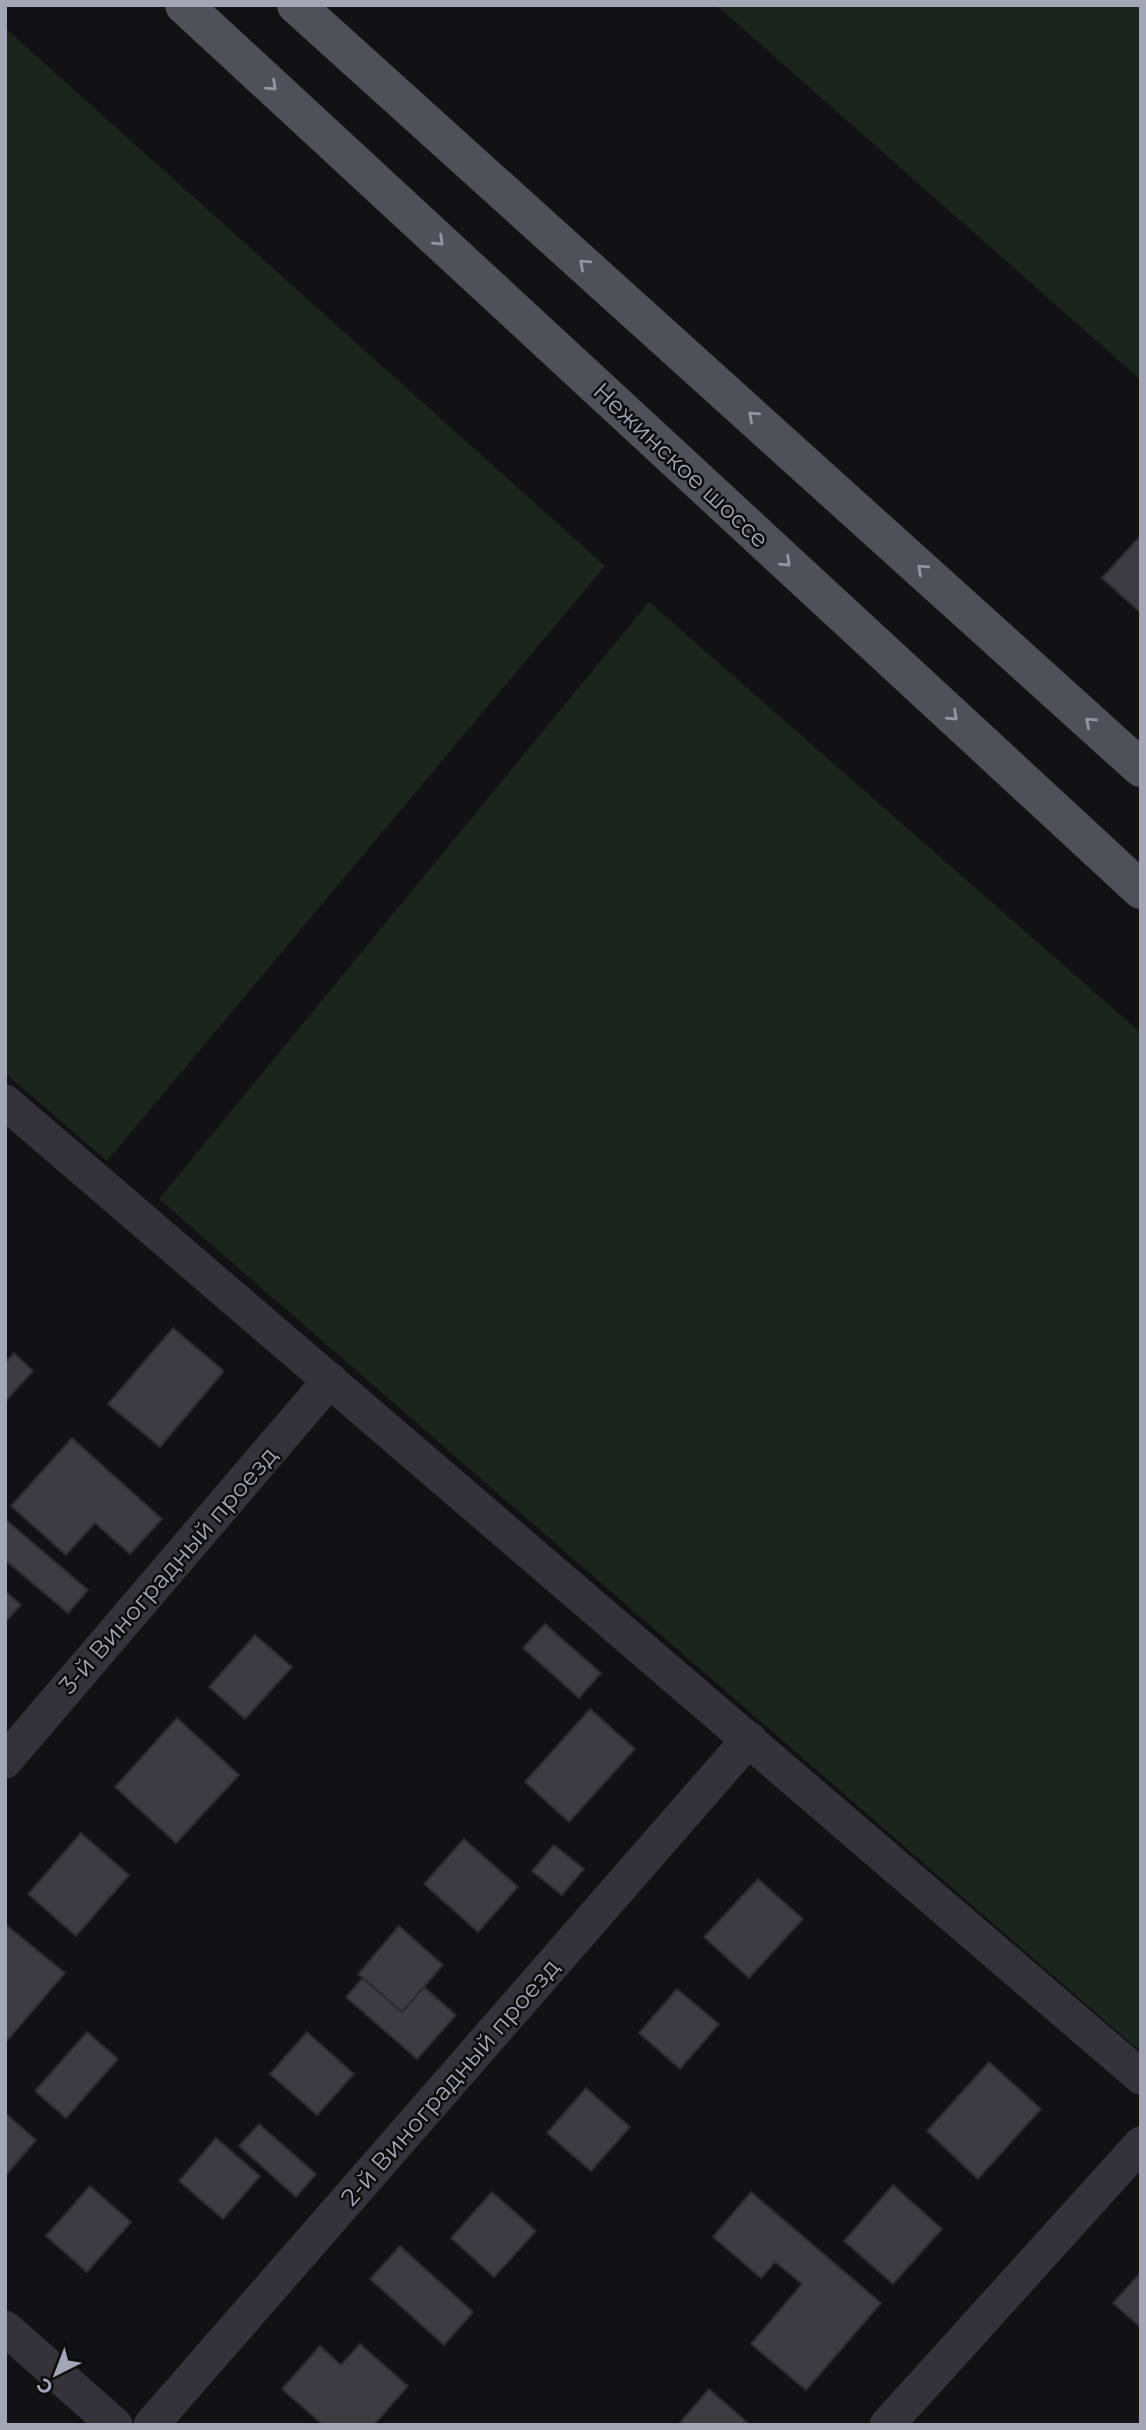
<svg xmlns="http://www.w3.org/2000/svg" width="1146" height="2430" font-family="Montserrat,sans-serif">
  <style>
    .green { fill: #1c241e }
    .building { fill: #3c3c41; stroke: #2c2c30; stroke-width: 2 }
    .lines { fill: none; stroke-linecap: round; stroke-linejoin: round }
    .minor { stroke: #333339; stroke-width: 35 }
    .major { stroke: #4f5058; stroke-width: 38 }
    .oneway { stroke: #9296a2 }
    .labels { text-anchor: middle; dominant-baseline: central; stroke-width: 5; stroke-linejoin: round; paint-order: stroke }
    .street-label { font-size: 24px; fill: #a3a7b5; stroke: #0d0d0f }
  </style>
  <rect width="100%" height="100%" fill="#121214"/>
  <path class="green" d="M716 5H1141V380Z
    M5 28 605 566 107 1161 5 1073Z
    M649 602 1141 1033V2052L159 1199Z"/>
  <path class="building" d="M1141 535V613L1102 578Z
    M173 1328 224 1371 160 1447 108 1404Z
    M14 1353 33 1371 5 1402V1363Z
    M72 1438 162 1519 130 1554 95 1523 66 1555 11 1506Z
    M5 1519 88 1590 68 1613 5 1560Z
    M5 1591 21 1605 5 1622Z
    M545 1624 601 1673 579 1698 523 1648Z
    M255 1635 292 1667 245 1719 209 1687Z
    M590 1709 635 1749 569 1822 525 1782Z
    M177 1718 239 1775 176 1843 115 1787Z
    M81 1833 129 1875 76 1936 28 1894Z
    M464 1839 518 1887 478 1932 424 1884Z
    M554 1845 584 1869 562 1895 532 1871Z
    M758 1879 803 1919 749 1978 704 1937Z
    M5 1924 65 1973 5 2043Z
    M399 1926 443 1965 402 2012 358 1974Z
    M363 1978 402 2012 424 1987 456 2015 417 2059 346 1997Z
    M677 1989 719 2024 680 2069 639 2033Z
    M87 2032 118 2059 66 2118 35 2091Z
    M307 2032 354 2074 317 2115 270 2074Z
    M989 2062 1041 2109 978 2179 927 2131Z
    M586 2088 630 2127 591 2171 547 2133Z
    M5 2113 36 2140 5 2176Z
    M259 2124 316 2174 296 2197 239 2146Z
    M216 2138 260 2176 223 2219 179 2181Z
    M893 2185 942 2229 893 2284 844 2241Z
    M90 2186 131 2222 87 2272 46 2236Z
    M492 2192 536 2231 494 2277 451 2238Z
    M751 2192 881 2303 806 2390 751 2344 802 2284 775 2262 761 2278 713 2237Z
    M400 2246 473 2312 444 2345 370 2279Z
    M1141 2272V2328L1113 2303Z
    M360 2344 408 2386 374 2425H323L282 2389 320 2346 341 2365Z
    M709 2389 750 2425H678Z"/>
  <g class="lines">
    <path class="minor" d="M5 1102 1141 2077
      M5 1761 330 1380
      M5 2328 115 2425
      M151 2425 749 1739
      M887 2425 1141 2144"/>
    <path class="major" d="M184 5 1141 890
      M296 5 1141 768"/>
  </g>
  <defs><path id="oneway-chevron" d="M-2-3.5L2.5 0L-2 3.5" fill="none" stroke-width="1.6" stroke-linecap="round" stroke-linejoin="round" transform="scale(1.75)"/></defs>
  <g class="oneway">
    <use href="#oneway-chevron" transform="translate(272 86) rotate(43)"/>
    <use href="#oneway-chevron" transform="translate(439 241) rotate(43)"/>
    <use href="#oneway-chevron" transform="translate(584 264) rotate(-138)"/>
    <use href="#oneway-chevron" transform="translate(753 416) rotate(-138)"/>
    <use href="#oneway-chevron" transform="translate(786 562) rotate(43)"/>
    <use href="#oneway-chevron" transform="translate(922 569) rotate(-138)"/>
    <use href="#oneway-chevron" transform="translate(953 716) rotate(43)"/>
    <use href="#oneway-chevron" transform="translate(1090 722) rotate(-138)"/>
  </g>
  <g class="labels">
    <g class="street-label">
      <text transform="translate(681 465) rotate(43)">Нежинское шоссе</text>
      <text transform="translate(168 1570) rotate(-49)">3-й Виноградный проезд</text>
      <text transform="translate(450 2082) rotate(-49)">2-й Виноградный проезд</text>
    </g>
  </g>
  <rect width="1146" height="2430" fill="none" stroke="#a3a7b5" stroke-width="14"/>
  <g transform="translate(56 2374) rotate(222)" stroke="#0d0d0f" stroke-width="5" paint-order="stroke">
  <path d="M0-5L12 26L0 18L-12 26Z" fill="#a3a7b5"/>
  <text y="-10" font-size="19" font-weight="bold" text-anchor="middle" fill="#a3a7b5">С</text>
  </g>
</svg>
